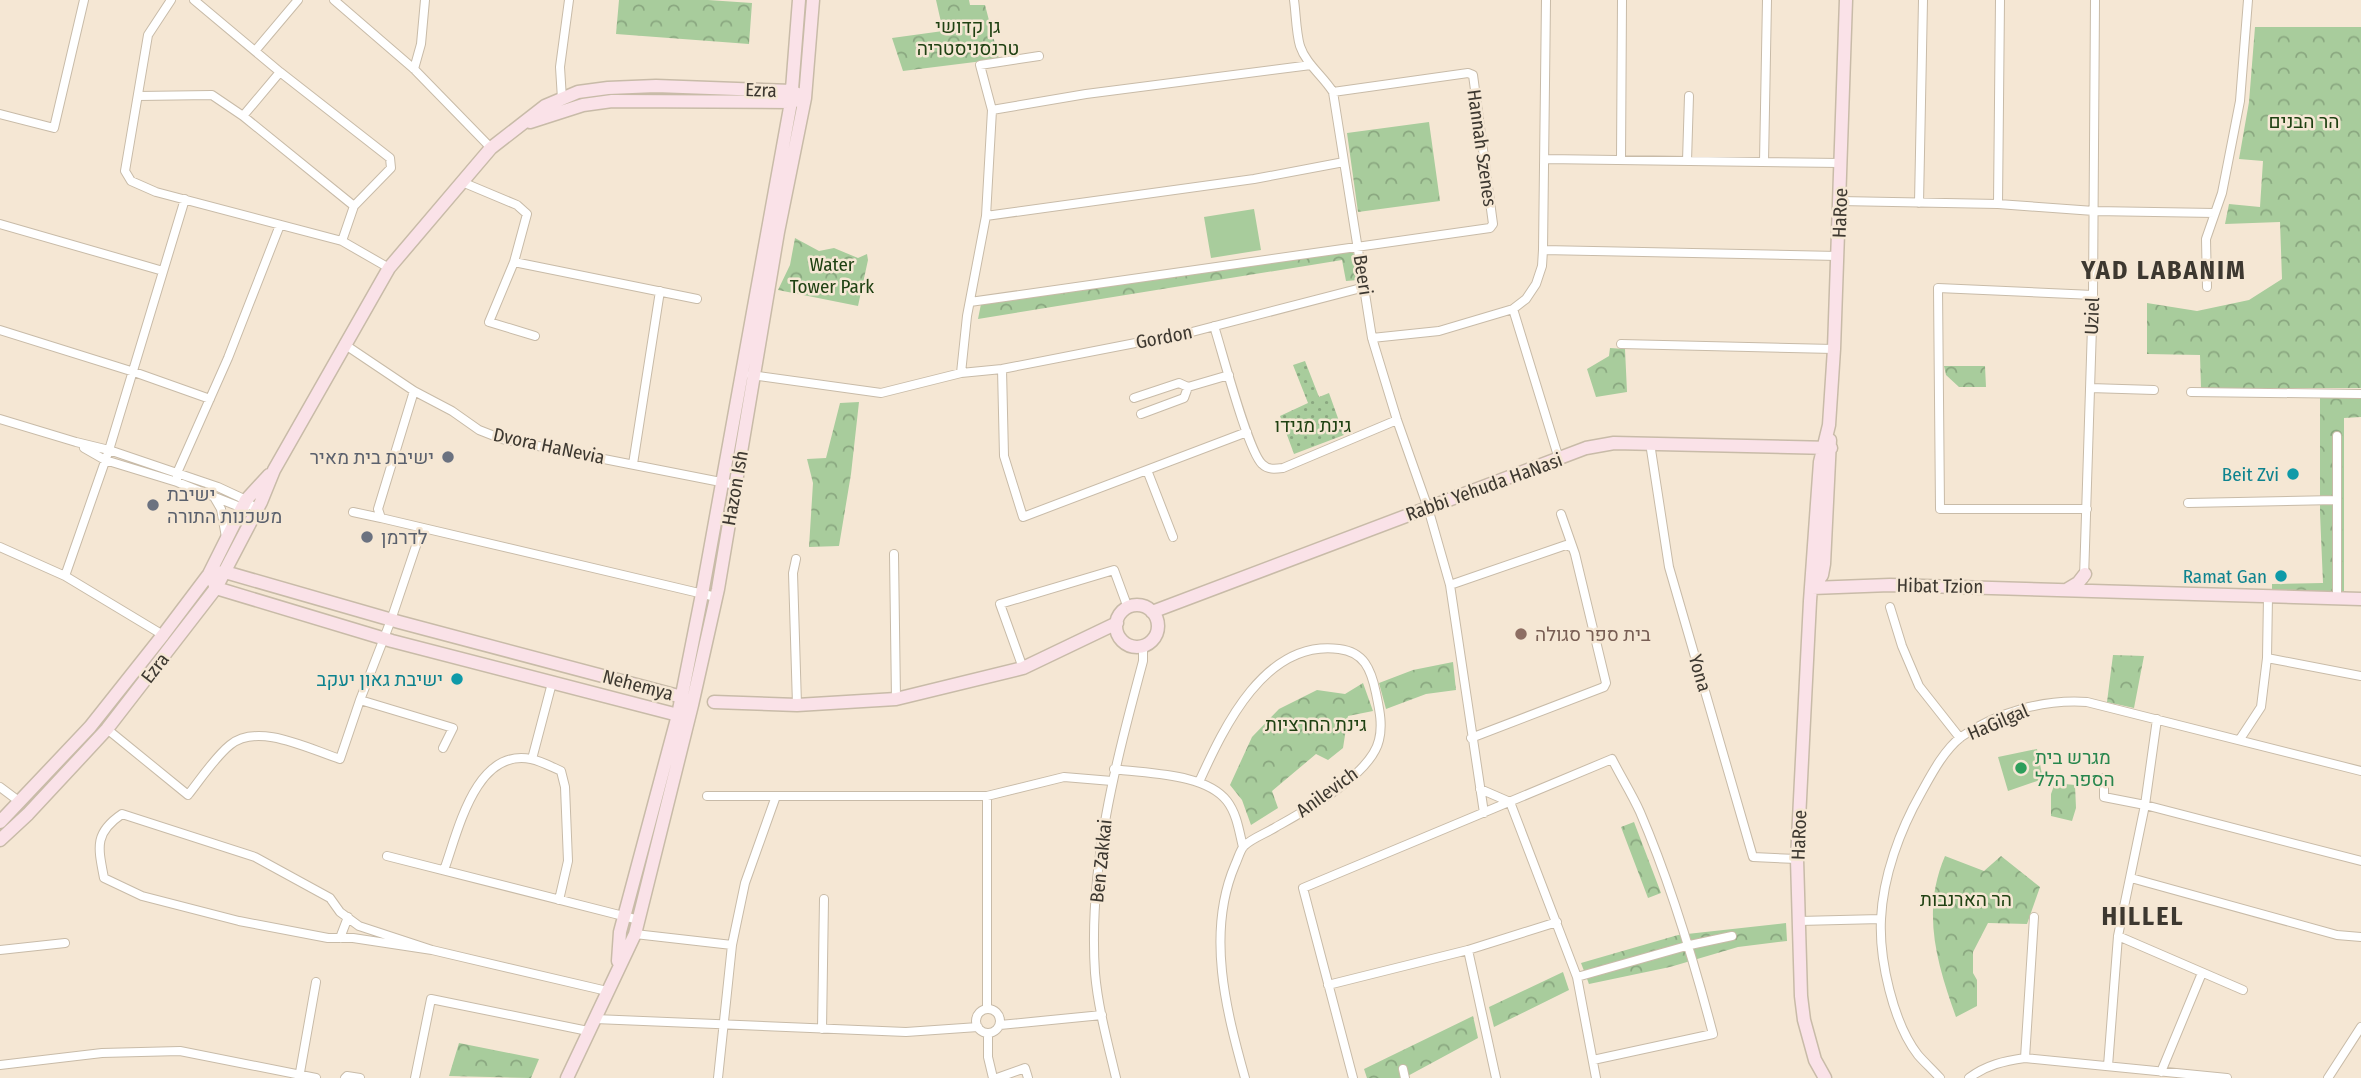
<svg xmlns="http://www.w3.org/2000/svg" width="2361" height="1078" font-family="'Fira Sans Condensed',Heebo,sans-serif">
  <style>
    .grass { fill: url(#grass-dots) }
    .park { fill: url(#park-crowns) }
    .pitch { fill: #a8cc9c }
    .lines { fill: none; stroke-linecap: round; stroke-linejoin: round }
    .street-casing { stroke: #c8bba8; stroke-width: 10 }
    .secondary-casing { stroke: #c8bba8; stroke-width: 15 }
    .street { stroke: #fff; stroke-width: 8 }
    .secondary { stroke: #fae2e8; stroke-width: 12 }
    .worship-dot { fill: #6b7280; stroke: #f5e7d4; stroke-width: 2.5 }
    .culture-dot { fill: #0f9aa8; stroke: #f5e7d4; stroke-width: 2.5 }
    .education-dot { fill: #8d6e63; stroke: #f5e7d4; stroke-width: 2.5 }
    .leisure-dot { fill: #2e9e5b; stroke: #f5e7d4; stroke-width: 2.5 }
    .labels { text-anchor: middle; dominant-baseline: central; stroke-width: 5; stroke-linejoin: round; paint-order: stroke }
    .park-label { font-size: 19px; fill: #1f4112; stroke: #f5e7d4 }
    .street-label { font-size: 19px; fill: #3d3830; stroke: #f5e7d4 }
    .worship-label { font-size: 19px; fill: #5b616d; stroke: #f5e7d4; text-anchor: start }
    .culture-label { font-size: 19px; fill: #0d838f; stroke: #f5e7d4; text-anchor: end }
    .education-label { font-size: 19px; fill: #785e54; stroke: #f5e7d4; text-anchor: start }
    .leisure-label { font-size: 19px; fill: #27864d; stroke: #f5e7d4; text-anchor: start }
    .district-label { font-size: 26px; font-weight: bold; letter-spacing: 2px; fill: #3d3830; stroke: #f5e7d4 }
  </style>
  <defs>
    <pattern id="grass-dots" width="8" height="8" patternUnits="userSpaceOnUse" patternTransform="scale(1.75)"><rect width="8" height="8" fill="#a8cc9c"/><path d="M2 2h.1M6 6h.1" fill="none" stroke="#8aa780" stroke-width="1.8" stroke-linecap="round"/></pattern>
    <pattern id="park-crowns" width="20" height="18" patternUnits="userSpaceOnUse" patternTransform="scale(1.75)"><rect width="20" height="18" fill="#a8cc9c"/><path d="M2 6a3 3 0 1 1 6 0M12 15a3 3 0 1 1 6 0" fill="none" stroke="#8aa780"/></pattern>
  </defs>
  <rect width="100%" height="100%" fill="#f5e7d4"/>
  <path class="grass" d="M1305 361 1319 397 1329 393 1344 435 1294 454 1280 416 1308 403 1293 365Z"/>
  <path class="park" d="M619 0H708L752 3 749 44 616 34Z
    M936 0H969L970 5H985L999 59 903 71 892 38 943 31Z
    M2255 27H2361V388H2201L2200 355 2147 354V303L2197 311 2249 300 2282 279 2280 222 2225 224 2229 204 2260 207 2263 161 2239 159 2249 102Z
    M1429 122 1440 201 1358 212 1347 133Z
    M795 238 819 251 834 248 858 258 867 254 868 260 858 306 778 290 790 265Z
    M1353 250 1358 280 1346 281 1342 260 978 319 981 304Z
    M1610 348 1625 349 1627 392 1596 397 1587 369 1609 356Z
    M1944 366H1985L1986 387H1959L1946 375Z
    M2320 397H2361V417L2344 418V594L2272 595V584L2323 583 2320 513Z
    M859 402 851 474 839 546 809 547 813 483 807 459 826 458 840 403Z
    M2113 655 2144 656 2134 708 2107 702Z
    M1453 662 1456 690 1426 694 1386 709 1379 683 1413 670Z
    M1363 683 1373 711 1348 716 1343 748 1328 760 1316 754 1272 791 1278 808 1251 825 1242 800 1230 785 1252 737 1279 709 1317 690 1345 694Z
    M2055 783 2075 785 2076 808 2072 821 2051 816V794Z
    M1634 822 1661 893 1648 898 1621 827Z
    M1945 856 1984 871 2001 856 2040 887 2027 924 1988 923 1973 952V973L1977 980V1006L1956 1017C1937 963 1921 912 1945 856Z
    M1786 923 1787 941 1738 947 1670 967 1589 984 1581 963 1678 935Z
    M1563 972 1569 990 1494 1027 1489 1007Z
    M1473 1016 1478 1038 1404 1078H1367L1364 1069Z
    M459 1043 539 1059 531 1078 449 1076Z"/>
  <path class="pitch" d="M1254 209 1261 250 1211 258 1204 217Z
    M2037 749 2043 779 2008 791 1998 757Z"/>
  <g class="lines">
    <defs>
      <path id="street" d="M171 0 148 35 125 171 131 181 156 192 342 241 389 268
        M194 0 280 72 390 158 391 168 354 206 342 241
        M334 0 414 69 491 148
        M1294 0C1296 14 1296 32 1300 46 1306 64 1323 76 1333 92L1372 338 1397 420 1428 508 1450 585 1484 813
        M255 51 298 0
        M414 69 421 44 425 0
        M138 96 212 95 243 116 354 206
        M562 99 560 67 569 0
        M992 110 1086 94 1311 65
        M0 114 54 128 84 0
        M243 116 280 72
        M1545 159 1841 163
        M1621 160 1622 0
        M1687 161 1689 96
        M1764 162 1767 0
        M462 182 517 205 527 214 514 262 489 322 535 336
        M1840 201 1998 204 2094 211 2215 213
        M1919 203 1923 0
        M1998 204 2000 0
        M986 216 1254 179 1344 162
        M0 224 163 271
        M1543 250 1838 256
        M514 262 697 299
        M2207 287 2206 239 2222 193 2240 101 2248 0
        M970 302 1490 228 1493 224 1473 75 1468 73 1333 92
        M1513 309 1559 459
        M1214 326C1222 351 1248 451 1262 464 1268 470 1275 469 1283 468L1397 420
        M0 330 134 372 210 399
        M1372 338 1439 331 1513 309 1526 299 1536 284 1542 266 1543 250 1546 0
        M344 344 414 391 452 411 479 430 502 439 736 485
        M1621 344 1834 349
        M1002 369 1004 456 1023 517 1247 432
        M961 373 967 316 986 216 992 110 980 65 1039 56
        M751 375 881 393 961 373 1002 369 1192 332 1365 287
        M2090 388 2154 390
        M414 391 378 509 381 518 716 597
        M2191 392 2361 394
        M1134 398 1179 383 1188 387
        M1141 414 1184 398 1188 387 1229 375
        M0 419 76 442 109 450 218 487 246 500 257 511
        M1650 443 1669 567 1753 857 1797 859
        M84 448 105 460 177 482 245 509
        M633 464 660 291
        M1147 470 1173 537
        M177 482V473L228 358 280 225
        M214 497 221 509 226 537
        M2188 503 2336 500
        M2087 509H1940L1938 288 2093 295
        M353 512 381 518
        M0 547 65 576 163 635
        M894 554 896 699
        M796 559 793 573 797 705
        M65 576 109 450 185 199
        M2084 578 2093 295 2095 0
        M1450 585 1566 545 1571 547
        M2337 598V436
        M1890 607 1902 646 1919 686 1960 738
        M2267 658 2361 676
        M1023 668 1000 604 1114 570 1128 608
        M360 700 453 728 443 748
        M107 729 188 795C200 780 215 757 230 745 258 722 309 749 340 759L360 700 391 620 422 528
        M1471 738 1604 687 1606 683 1575 554 1561 514
        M2240 739 2261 707 2267 658 2268 596
        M532 759 552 683
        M1114 769C1148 774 1205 773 1227 801 1237 814 1239 831 1243 847
        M2104 778V797L2145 805 2361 861
        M1199 782C1224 727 1265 639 1339 649 1364 652 1371 669 1376 693 1379 708 1383 724 1379 740 1371 775 1306 810 1276 827 1267 833 1252 838 1244 846 1240 850 1238 859 1235 865 1206 933 1226 1010 1245 1078
        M0 787 20 802
        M1480 789 1510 802
        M707 796H987L1064 777 1112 781
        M987 796V1009
        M1510 802 1577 977 1596 1078
        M387 856 639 920
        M444 870C458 832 475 748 531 759 541 761 552 767 561 771L565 787 568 861 559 900
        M2131 878 2337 935 2361 937
        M1799 921 1881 919
        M635 934 732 945
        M2118 936 2243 990
        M340 938 348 917
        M0 950 65 943
        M432 950 353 938H328L239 921 142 896 104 878C98 847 94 833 122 814L255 857 330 898 340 912 359 926 432 950 607 991
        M1468 950 1496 1078
        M1577 977 1690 945 1732 936
        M1328 985 1468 950 1557 922
        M976 1021a12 12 0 1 1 24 0a12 12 0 1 1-24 0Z
        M595 1019 906 1032 978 1027
        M1000 1025 1102 1015
        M822 1029 824 899
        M988 1033V1057L993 1078
        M2025 1058 2034 917
        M0 1065 102 1053 180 1051 316 1078
        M2108 1066 2118 936 2145 805 2157 719
        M1403 1069 1405 1078
        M2161 1072 2202 973
        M299 1078 316 982
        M345 1078 347 1076 360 1078
        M415 1078 431 999 588 1031
        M718 1078 732 945 745 883 776 796
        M997 1078 1025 1068 1028 1078
        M1116 1078C1108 1044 1098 1008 1095 973 1088 866 1116 762 1143 661V646
        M1353 1078 1303 888 1612 759C1621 777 1632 794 1640 812 1671 884 1693 958 1713 1034L1593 1060
        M1940 1078C1933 1070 1925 1063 1918 1055 1893 1023 1879 959 1881 919 1883 876 1900 830 1921 793 1931 775 1944 750 1961 737 1997 712 2044 699 2087 702L2361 771
        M1969 1078C1986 1065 2004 1061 2025 1058L2227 1078
        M2328 1078 2361 1027"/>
      <path id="secondary" d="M530 122 583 105 612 101 791 102 798 100
        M209 574 225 572 399 622 682 697 689 703
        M214 583 216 588 392 641 678 715
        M1812 588 1890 585 2361 599
        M1812 588 1822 575 1824 564 1830 440
        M2068 589 2078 583 2085 574
        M1116 626a21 21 0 1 1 42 0a21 21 0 1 1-42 0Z
        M1152 612 1586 448 1614 443 1831 448
        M714 702 797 705 896 699 1023 668 1117 623
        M0 822 90 727 163 635 209 574 246 500 269 475
        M0 840 28 814 107 729 216 588 261 502 274 470 389 268 491 148 545 106 578 92 608 88 656 86 792 91 805 98
        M618 961 620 932 678 715 702 594 791 102 799 0
        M567 1078 635 934 692 705 718 589 778 232 805 98 813 0
        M1825 1078 1815 1060 1804 1020 1801 996 1797 859 1810 601 1820 462 1829 425 1834 349 1846 0"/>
    </defs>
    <use href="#street" class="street-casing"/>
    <use href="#secondary" class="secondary-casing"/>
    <use href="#street" class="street"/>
    <use href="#secondary" class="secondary"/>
  </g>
  <g class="worship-dot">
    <circle cx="448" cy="457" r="7"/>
    <circle cx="153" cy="505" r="7"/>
    <circle cx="367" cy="537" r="7"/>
  </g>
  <g class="culture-dot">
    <circle cx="2293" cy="474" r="7"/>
    <circle cx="2281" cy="576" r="7"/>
    <circle cx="457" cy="679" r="7"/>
  </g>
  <circle class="education-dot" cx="1521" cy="634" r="7"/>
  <circle class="leisure-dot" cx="2021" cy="768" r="7"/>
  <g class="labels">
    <g class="park-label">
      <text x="968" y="26">גן קדושי<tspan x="968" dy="22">טרנסניסטריה</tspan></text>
      <text x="2304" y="121">הר הבנים</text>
      <text x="832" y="264">Water<tspan x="832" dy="22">Tower Park</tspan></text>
      <text x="1313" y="425">גינת מגידו</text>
      <text x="1316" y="724">גינת החרציות</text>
      <text x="1966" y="899">הר הארנבות</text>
    </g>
    <g class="street-label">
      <text transform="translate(761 90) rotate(2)">Ezra</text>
      <text transform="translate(1482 148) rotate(82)">Hannah Szenes</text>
      <text transform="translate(1840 213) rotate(-88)">HaRoe</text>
      <text transform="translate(1363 275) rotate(81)">Beeri</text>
      <text transform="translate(2092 316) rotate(-88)">Uziel</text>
      <text transform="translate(1164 337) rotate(-11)">Gordon</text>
      <text transform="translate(549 446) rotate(12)">Dvora HaNevia</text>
      <text transform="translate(1484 487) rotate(-20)">Rabbi Yehuda HaNasi</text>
      <text transform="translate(735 488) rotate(-80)">Hazon Ish</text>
      <text transform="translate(1940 586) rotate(1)">Hibat Tzion</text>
      <text transform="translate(155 668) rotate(-52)">Ezra</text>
      <text transform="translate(1700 673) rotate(74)">Yona</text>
      <text transform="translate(638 685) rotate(15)">Nehemya</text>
      <text transform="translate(1998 722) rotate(-23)">HaGilgal</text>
      <text transform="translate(1327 792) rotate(-36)">Anilevich</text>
      <text transform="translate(1799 835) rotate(-88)">HaRoe</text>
      <text transform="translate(1101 861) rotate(-84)">Ben Zakkai</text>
    </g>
    <g class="worship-label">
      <text x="434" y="457" text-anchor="end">ישיבת בית מאיר</text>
      <text x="167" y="494">ישיבת<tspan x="167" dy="22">משכנות התורה</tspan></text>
      <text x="381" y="537">לדרמן</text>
    </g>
    <g class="culture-label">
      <text x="2279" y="474">Beit Zvi</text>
      <text x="2267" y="576">Ramat Gan</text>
      <text x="443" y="679">ישיבת גאון יעקב</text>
    </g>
    <g class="education-label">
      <text x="1535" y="634">בית ספר סגולה</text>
    </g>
    <g class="leisure-label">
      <text x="2035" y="757">מגרש בית<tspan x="2035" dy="22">הספר הלל</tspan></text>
    </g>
    <g class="district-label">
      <text x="2164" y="270">YAD LABANIM</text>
      <text x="2143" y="916">HILLEL</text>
    </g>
  </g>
</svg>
